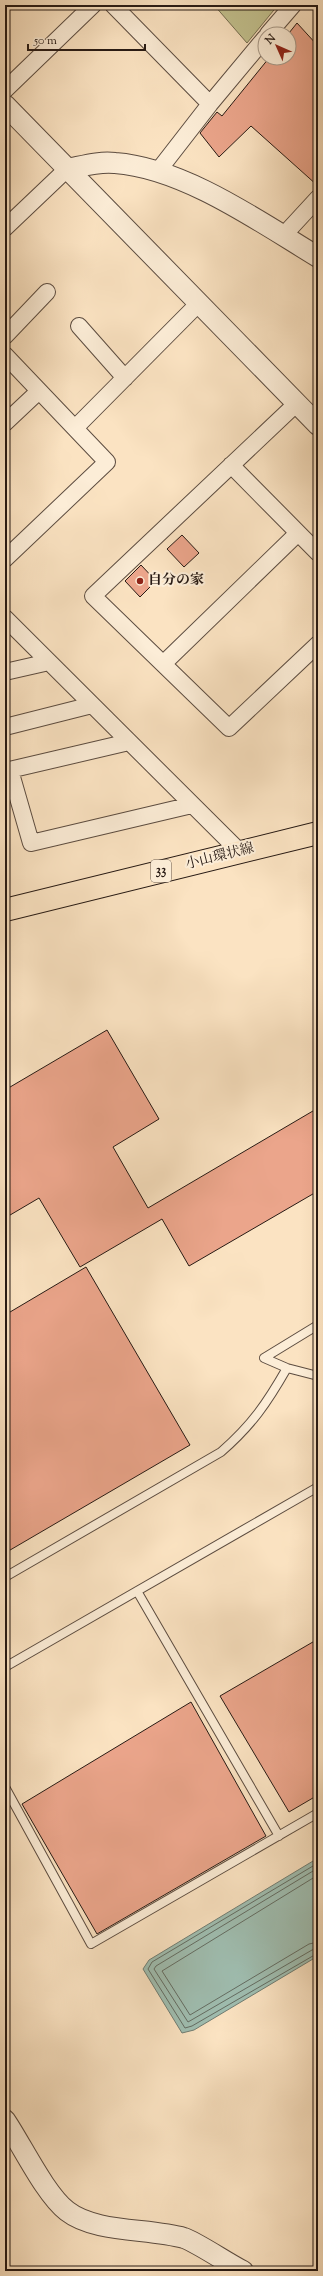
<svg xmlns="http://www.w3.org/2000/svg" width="323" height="2276" font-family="'Sorts Mill Goudy','Noto Serif JP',serif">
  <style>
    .green { fill: #c3c28f; stroke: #756e52 }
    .water { fill: #9fbeb1; stroke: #6f7c72 }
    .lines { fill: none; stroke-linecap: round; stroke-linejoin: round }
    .shore { stroke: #636c62; stroke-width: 1 }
    .building { fill: #eba58b; stroke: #271a14 }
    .service-casing { stroke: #5c4c40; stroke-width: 10 }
    .minor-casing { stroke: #5c4c40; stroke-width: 18 }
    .tertiary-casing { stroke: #5c4c40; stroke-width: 22 }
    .primary-casing { stroke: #271a14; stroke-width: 24 }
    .service { stroke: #fcedd7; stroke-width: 8 }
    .minor { stroke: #fcedd7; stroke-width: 16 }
    .tertiary { stroke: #fcedd7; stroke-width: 20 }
    .primary { stroke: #fbe3c2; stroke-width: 22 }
    .poi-dot { fill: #8f2418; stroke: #fcedd7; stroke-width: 1.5 }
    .labels { text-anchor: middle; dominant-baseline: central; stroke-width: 4; stroke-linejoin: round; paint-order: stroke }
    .shield { fill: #fcedd7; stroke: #67594e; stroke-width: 1 }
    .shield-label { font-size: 13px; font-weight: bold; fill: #271a14 }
    .poi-label { font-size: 14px; font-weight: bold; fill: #271a14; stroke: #fcedd7; text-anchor: start }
    .street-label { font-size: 14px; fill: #271a14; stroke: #fcedd7 }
  </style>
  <rect width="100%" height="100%" fill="#fbe3c2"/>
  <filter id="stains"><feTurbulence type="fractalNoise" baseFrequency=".005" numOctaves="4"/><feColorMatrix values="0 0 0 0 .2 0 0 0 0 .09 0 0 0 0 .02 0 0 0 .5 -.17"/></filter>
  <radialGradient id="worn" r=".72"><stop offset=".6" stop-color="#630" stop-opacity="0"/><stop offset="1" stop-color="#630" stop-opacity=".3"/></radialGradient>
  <path class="green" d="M214 5H278L247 43Z"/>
  <path class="water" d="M318 1858V1956L194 2030 182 2033 143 1969 149 1960Z"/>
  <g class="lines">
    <path class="shore" d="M318 1863 152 1962 148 1969 185 2028 192 2026 318 1953
      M318 1868 156 1966 154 1969 188 2022 312 1950 318 1948
      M318 1875 162 1971 190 2015 309 1944 318 1942"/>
  </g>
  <path class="building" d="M297 23 318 46V186L251 126 219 157 200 133 217 112 222 116 269 58H289V33Z
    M182 535 199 553 184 567 167 549Z
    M141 565 156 581 140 597 125 581Z
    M107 1030 159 1119 113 1147 148 1208 318 1108V1191L189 1266 162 1219 80 1267 39 1198 5 1218V1090Z
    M86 1267 190 1445 5 1553V1315Z
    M318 1639V1795L289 1812 220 1696Z
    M191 1702 266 1836 97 1934 22 1804Z"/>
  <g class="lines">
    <defs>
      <path id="service" d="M264 1358 318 1325
        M264 1358 287 1368 318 1376
        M5 1577 221 1452C252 1425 267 1403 287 1368
        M137 1591 279 1836
        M5 1667 318 1487
        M5 1787 91 1944 318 1813"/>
      <path id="minor" d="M113 5 210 104
        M268 34 293 5
        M5 90 93 5
        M158 171 210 104 265 38
        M5 228 67 169
        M283 236 318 198
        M79 326 125 378
        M5 336 47 292
        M5 355 107 462 5 559
        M297 403 93 596 229 728 318 644
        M5 423 39 391
        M75 428 199 303
        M231 465 318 553
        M5 618 240 852
        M163 664 298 533
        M5 672 49 662
        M5 727 92 705
        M10 770 31 843 192 805
        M5 771 129 742"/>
      <path id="tertiary" d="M5 105 318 425
        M67 169C83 166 99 161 115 163 184 168 260 222 318 257
        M5 2120C22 2145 45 2194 67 2211 95 2233 149 2228 184 2238 198 2243 227 2263 243 2271"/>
      <path id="primary" d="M5 910 318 833"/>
    </defs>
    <use href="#service" class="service-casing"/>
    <use href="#minor" class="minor-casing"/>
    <use href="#tertiary" class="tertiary-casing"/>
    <use href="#primary" class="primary-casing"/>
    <use href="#service" class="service"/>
    <use href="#minor" class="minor"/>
    <use href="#tertiary" class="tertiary"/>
    <use href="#primary" class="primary"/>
  </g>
  <circle class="poi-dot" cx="140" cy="581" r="4"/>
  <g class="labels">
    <rect class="shield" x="151" y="860" width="20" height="22" rx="3"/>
    <g class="shield-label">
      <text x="161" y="871">33</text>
    </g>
    <g class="poi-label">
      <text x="148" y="581">自分の家</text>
    </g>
    <g class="street-label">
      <text transform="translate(220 857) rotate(-14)">小山環状線</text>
    </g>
  </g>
  <rect width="323" height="2276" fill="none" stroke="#fbe3c2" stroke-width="20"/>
  <rect x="6" y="6" width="311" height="2264" fill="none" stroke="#271a14" stroke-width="2"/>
  <rect x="10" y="10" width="303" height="2256" fill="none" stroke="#271a14"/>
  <g transform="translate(277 46) rotate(315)"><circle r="19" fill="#fcedd7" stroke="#a79989"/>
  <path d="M0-3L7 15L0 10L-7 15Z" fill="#8f2418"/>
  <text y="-6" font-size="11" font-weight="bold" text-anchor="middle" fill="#271a14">N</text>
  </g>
  <path d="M28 44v6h117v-6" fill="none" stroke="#271a14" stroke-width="2"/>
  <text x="34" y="44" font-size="12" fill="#271a14" stroke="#fcedd7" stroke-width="3" paint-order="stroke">50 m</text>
  <rect width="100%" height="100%" filter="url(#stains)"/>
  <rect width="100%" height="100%" fill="url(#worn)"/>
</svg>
